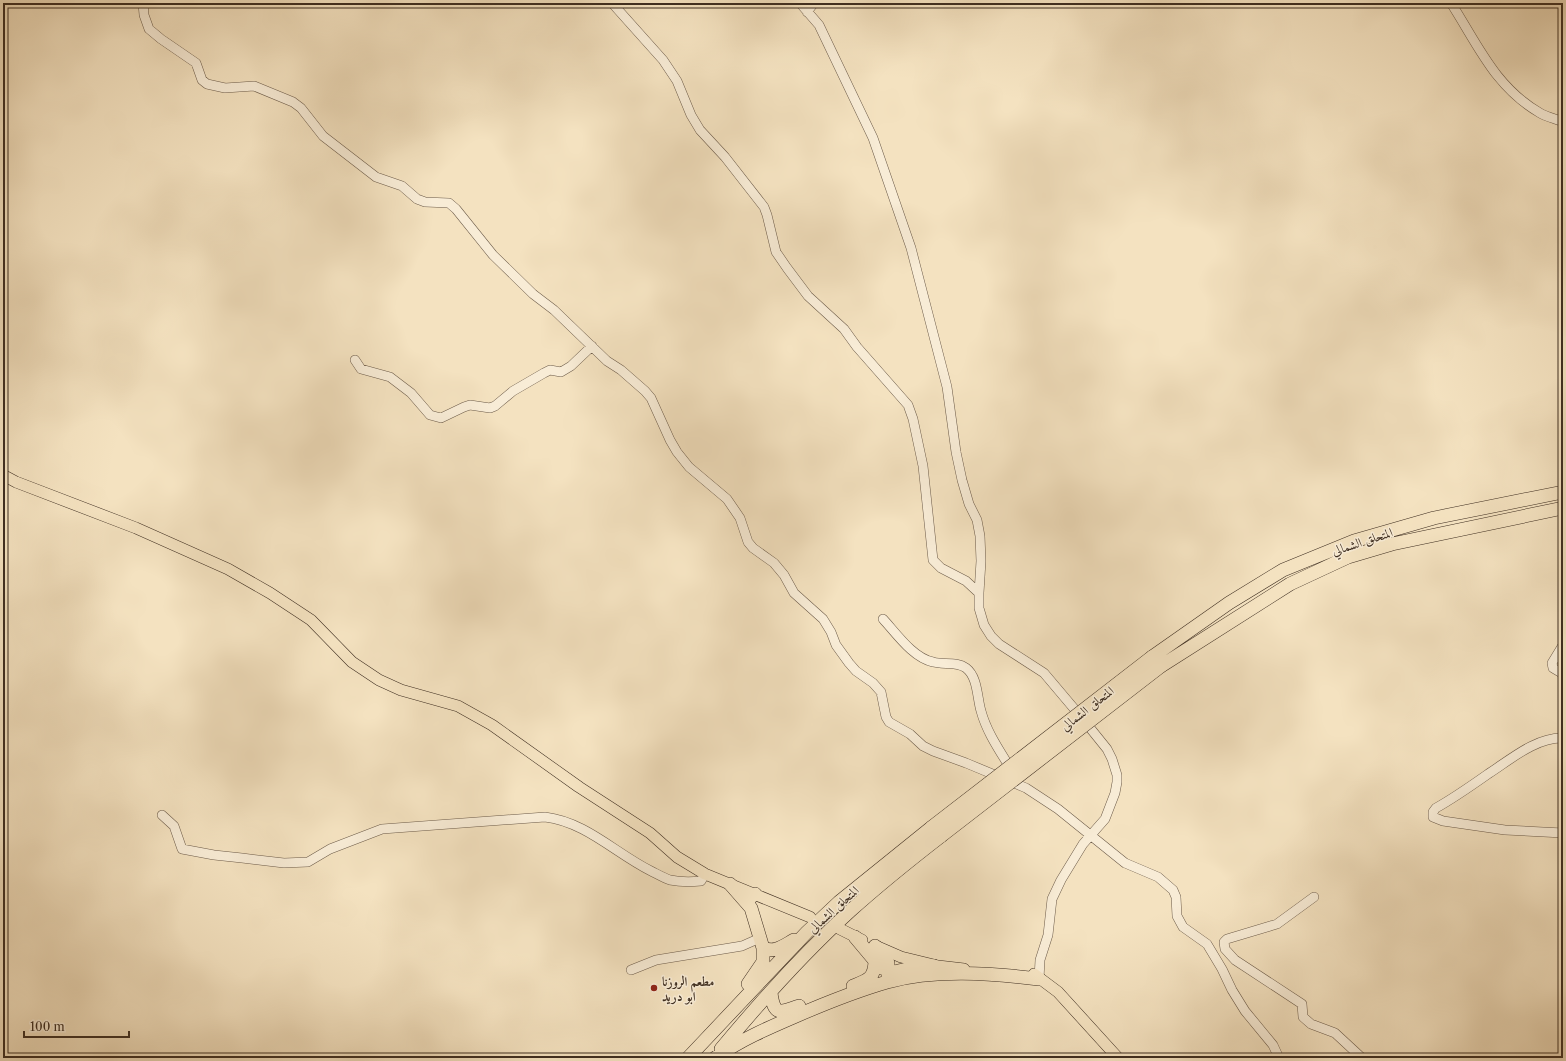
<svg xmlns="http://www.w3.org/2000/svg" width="1566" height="1061" font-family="'Libre Caslon Text',Amiri,serif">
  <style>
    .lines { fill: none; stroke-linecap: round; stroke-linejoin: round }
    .minor-casing { stroke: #6c5b49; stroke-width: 10 }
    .major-casing { stroke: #3e2e21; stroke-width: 12 }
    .highway-casing { stroke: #3e2e21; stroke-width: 14 }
    .minor { stroke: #f8ecd6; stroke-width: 9 }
    .major { stroke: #f4e2c0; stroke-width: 11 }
    .highway { stroke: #f4e2c0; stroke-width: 13 }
    .highway-bridge-casing { stroke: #3e2e21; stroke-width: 14; stroke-linecap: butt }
    .highway-bridge { stroke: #f4e2c0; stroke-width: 13 }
    .poi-dot { fill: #8f2418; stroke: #f8ecd6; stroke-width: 1.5 }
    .labels { text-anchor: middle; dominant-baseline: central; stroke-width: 3; stroke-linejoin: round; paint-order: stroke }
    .street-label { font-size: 13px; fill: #3e2e21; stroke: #f8ecd6 }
    .poi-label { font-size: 13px; font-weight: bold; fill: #3e2e21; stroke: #f8ecd6; text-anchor: start }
  </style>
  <rect width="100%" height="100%" fill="#f4e2c0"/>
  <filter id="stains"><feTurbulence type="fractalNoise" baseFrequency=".005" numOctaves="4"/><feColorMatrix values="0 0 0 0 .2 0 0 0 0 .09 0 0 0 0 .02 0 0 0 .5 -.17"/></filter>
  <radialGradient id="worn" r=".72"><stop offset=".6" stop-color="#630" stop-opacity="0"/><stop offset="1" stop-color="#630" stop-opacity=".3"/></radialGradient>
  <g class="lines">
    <defs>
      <path id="minor" d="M143 3 144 15 149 29 161 39 196 63 202 80 207 84 225 88 254 86 293 102 301 108 323 136 376 177 402 186 417 199 425 202 449 203 456 209 493 255 533 294 554 310 607 361 621 370 645 391 651 398 670 440 677 452 689 467 727 499 740 518 748 542 753 548 774 563 784 575 794 593 823 619 831 632 836 645 849 663 856 671 873 683 881 692 886 717 889 722 910 734 923 746 933 751 966 763 1026 788 1058 809 1125 863 1158 877 1173 890 1176 897 1177 916 1183 927 1207 944 1222 969 1232 990 1245 1011 1273 1045 1279 1058
        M612 3 663 60 677 81 691 115 700 130 725 157 764 207 767 215 776 252 787 268 808 296 844 329 857 347 908 405 913 419 923 466 933 560 941 568 966 581 979 593
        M800 3 819 25 873 138 911 248 947 387 956 452 962 480 969 504 977 520 980 536 981 561 979 593V608L984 625 991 636 999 644 1044 673 1082 718 1107 749 1112 759 1117 775V782L1115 793 1105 819 1083 844 1061 880 1052 899 1048 935 1040 960 1039 979
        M1451 3C1478 45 1495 87 1540 113 1547 117 1556 119 1563 122
        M807 12 814 3
        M355 360 361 369 390 377 411 393 430 415 441 418 464 407 470 405 490 408 495 406 513 391 544 373 550 370 561 372 571 366 592 346
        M883 619C896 633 913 658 933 662 943 665 957 661 966 668 978 677 977 698 981 711 987 733 1000 751 1012 771
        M1563 645 1552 663 1553 668 1563 674
        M1563 738C1536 737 1510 760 1488 774 1471 786 1454 798 1436 808L1433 812V817L1443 821 1505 830 1563 833
        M162 815 174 826 182 849 214 855 242 858 284 863 308 862 330 849 382 829 545 817C586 822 615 853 651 871 657 874 664 878 670 880 680 882 691 882 701 881L705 874
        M1314 897 1277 924 1227 939 1224 942 1225 949 1235 960 1302 1004 1303 1017 1311 1024 1335 1033 1362 1058
        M631 970 656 960 742 946 760 938"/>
      <path id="major" d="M3 475 16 482 136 528 228 569 270 593 311 620 352 662 379 680 401 690 458 706 492 725 579 787 650 833 677 857 705 874 810 917
        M840 929 862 940
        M878 947 901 957 938 966 964 969
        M1034 974 1058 992 1118 1058"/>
      <path id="highway" d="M1152 657 1229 603 1283 570 1354 541 1434 518 1563 492
        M1161 666 1290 584 1348 557 1392 544 1563 508
        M730 884 751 908 763 948V962L748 984
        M747 903 751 897 755 894
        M855 937 881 968
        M875 946 885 956 888 963V978
        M763 948C775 953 783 946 794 940
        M890 973 911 968 934 966
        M853 986C868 980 874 979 875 962
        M771 993C774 1016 780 1013 799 1006
        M721 1049C760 1002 804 953 850 911 879 885 910 860 941 836
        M688 1058 807 932 839 902 932 827
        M715 1058C740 1040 768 1028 796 1016 826 1003 856 991 887 982 935 969 990 973 1039 979"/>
    </defs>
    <use href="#minor" class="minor-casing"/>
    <use href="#major" class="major-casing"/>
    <use href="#highway" class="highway-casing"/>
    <use href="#minor" class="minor"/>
    <use href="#major" class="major"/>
    <use href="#highway" class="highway"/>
    <defs>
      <path id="highway-bridge" d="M932 827 1152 657
        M941 836 1161 666"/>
    </defs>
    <use href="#highway-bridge" class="highway-bridge-casing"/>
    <use href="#highway-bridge" class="highway-bridge"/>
  </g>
  <circle class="poi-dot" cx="654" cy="988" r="4"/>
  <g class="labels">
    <g class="street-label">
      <text transform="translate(1362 541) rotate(-18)">المتحلق الشمالي</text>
      <text transform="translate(1087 708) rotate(-38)">المتحلق الشمالي</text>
      <text transform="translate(833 909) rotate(-42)">المتحلق الشمالي</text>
    </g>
    <g class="poi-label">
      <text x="662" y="981">مطعم الروزنا<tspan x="662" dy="15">ابو دريد</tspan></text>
    </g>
  </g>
  <rect width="1566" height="1061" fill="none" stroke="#f4e2c0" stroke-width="16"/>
  <rect x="4" y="4" width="1558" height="1053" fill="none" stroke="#3e2e21" stroke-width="2"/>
  <rect x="8" y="8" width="1550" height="1045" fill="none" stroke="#3e2e21"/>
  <path d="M24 1031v6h105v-6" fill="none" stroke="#3e2e21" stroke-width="2"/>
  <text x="30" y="1031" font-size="12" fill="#3e2e21" stroke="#f8ecd6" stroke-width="3" paint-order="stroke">100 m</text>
  <rect width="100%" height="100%" filter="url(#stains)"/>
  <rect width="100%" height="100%" fill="url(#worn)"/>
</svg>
